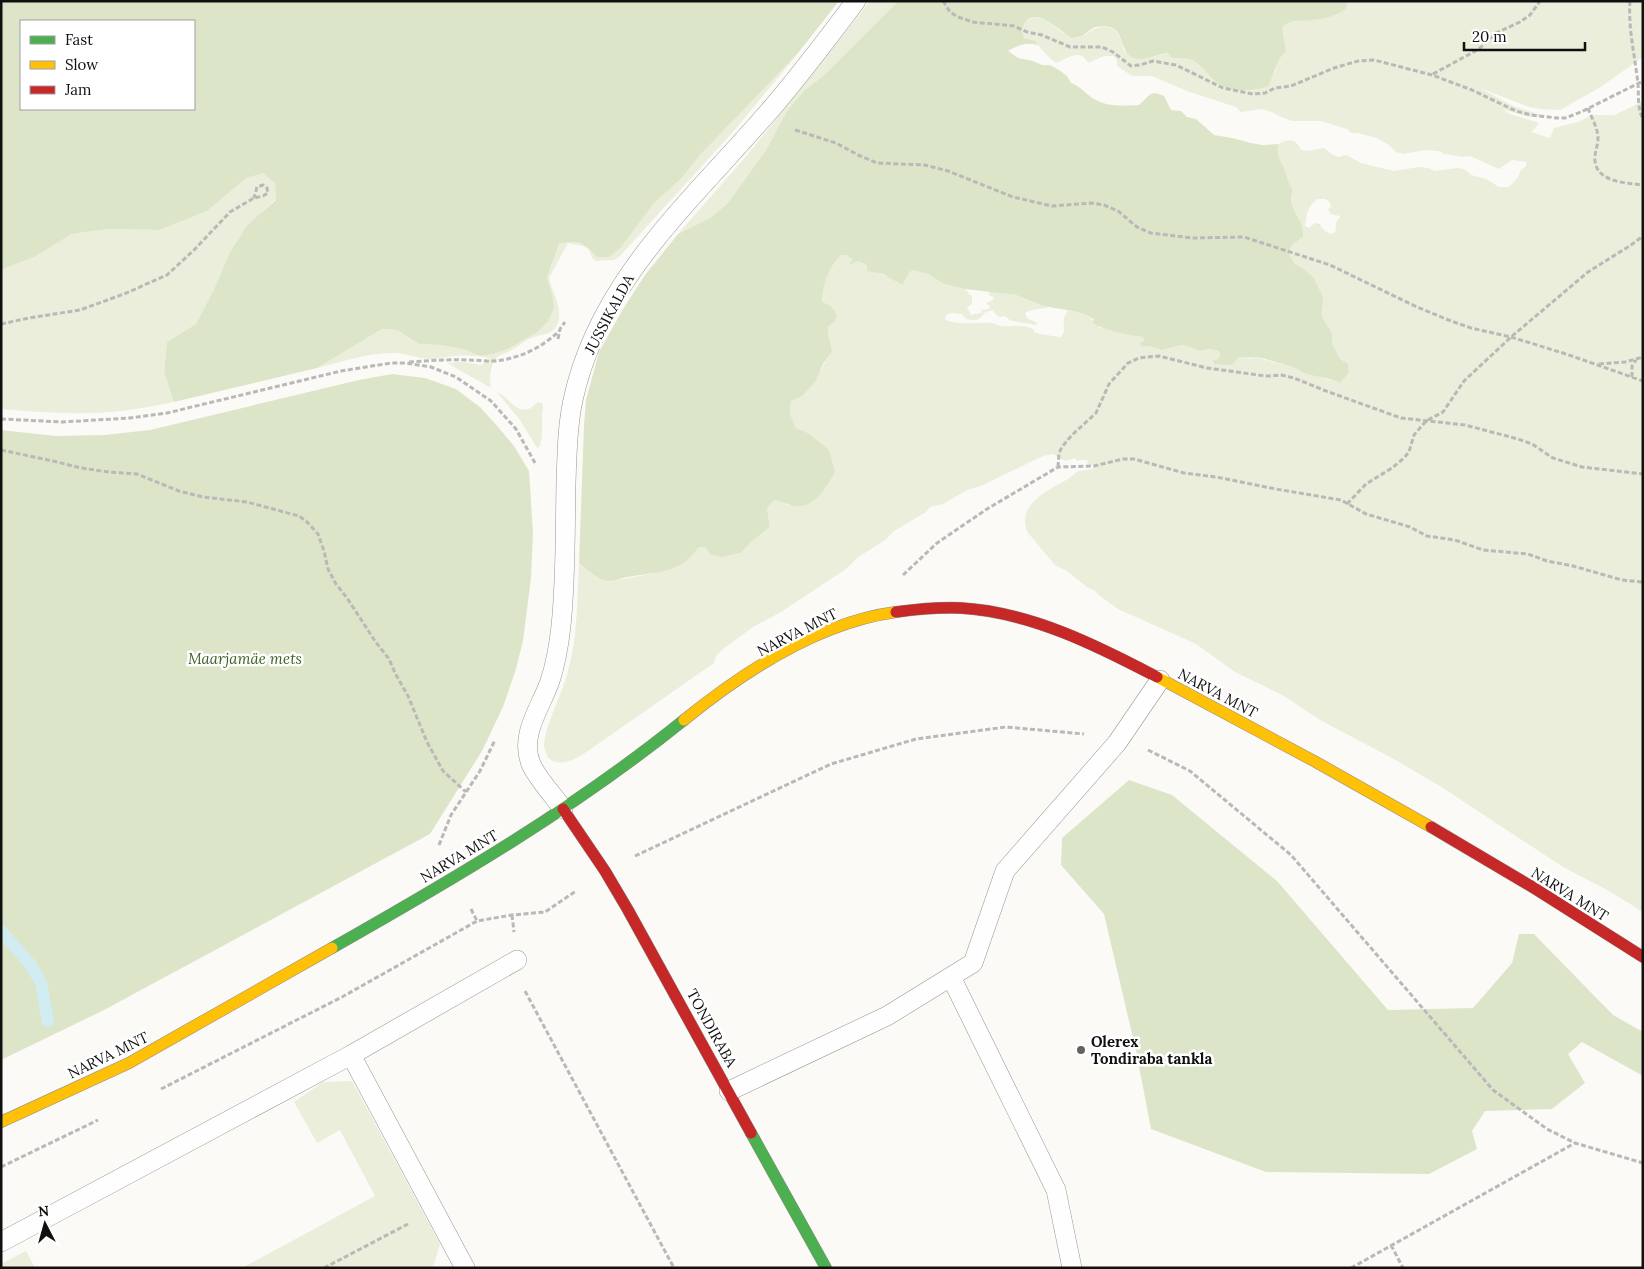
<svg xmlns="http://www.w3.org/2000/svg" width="1644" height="1269" font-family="Lora,serif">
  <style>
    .green { fill: #eaeeda; fill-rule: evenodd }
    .forest { fill: #dde5c9; fill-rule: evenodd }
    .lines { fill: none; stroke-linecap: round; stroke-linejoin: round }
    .stream { stroke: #d1edf2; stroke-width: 12 }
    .lane-casing { stroke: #969594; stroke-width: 20 }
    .fast-casing { stroke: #8d8c8b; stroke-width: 12 }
    .slow-casing { stroke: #8d8c8b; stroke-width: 12 }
    .jam-casing { stroke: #8d8c8b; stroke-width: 12 }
    .path { stroke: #b9b9b8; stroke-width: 3; stroke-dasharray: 5 2.5; stroke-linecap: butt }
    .lane { stroke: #fffefe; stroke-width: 19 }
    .fast { stroke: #4caf50; stroke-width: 11 }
    .slow { stroke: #ffc107; stroke-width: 11 }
    .jam { stroke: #c62828; stroke-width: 11 }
    .poi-dot { fill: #636261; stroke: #fff; stroke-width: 2 }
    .labels { text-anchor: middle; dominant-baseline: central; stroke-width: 5; stroke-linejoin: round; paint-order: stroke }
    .street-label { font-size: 15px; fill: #101010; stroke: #fff }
    .park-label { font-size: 15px; font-style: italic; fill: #3f6227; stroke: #fff }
    .poi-label { font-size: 15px; font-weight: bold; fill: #101010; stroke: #fff; text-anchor: start }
  </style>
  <rect width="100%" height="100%" fill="#fcfaf7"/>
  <path class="green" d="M839 1 790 63 732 133 619 257 614 260 595 261C592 258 591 254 589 250 585 245 574 245 568 243L549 278C552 292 561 304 559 319 556 336 542 333 529 339 523 342 516 348 510 351 507 353 505 353 502 354 490 359 489 377 491 388L447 363 463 362 481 365 491 359C474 353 451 356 434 359 425 360 407 354 396 353 369 352 342 362 317 368L382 329 397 330 419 344 439 345 463 349 480 356 493 354 508 349 520 341 552 294 547 277 559 244 570 242 588 246 639 222 654 203 682 178 700 155 798 53Z
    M870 1H898L823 76 805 90 787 111 766 150 728 203 710 218 678 234 749 153Z
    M1348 1H1643V57L1599 88 1560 110 1540 109 1529 107 1480 88 1513 106 1544 116 1529 117 1502 109 1510 114 1537 122 1539 124 1531 132 1550 138 1554 128 1578 122 1592 115H1615L1643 101V912L1609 891 1563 867 1440 786 1392 758 1320 720 1284 696 1235 672 1196 644 1118 609 1100 596 1094 590 1088 588 1067 571 1055 565 1028 533C1015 505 1048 490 1068 479 1071 477 1074 474 1077 472 1082 470 1088 470 1093 469L1094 465 1087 464 1088 460H1080L1077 461 1075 458 1066 461 1060 459 1054 454 1043 456 981 486 967 490 943 504 930 507 926 512 894 531 885 540 857 558 846 569 781 612 753 627 723 649 716 656 714 663 582 755C571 761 560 767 548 758L544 746 545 737C550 715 562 694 568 671 578 636 577 599 579 563L610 582C639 574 681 575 699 547H705L711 555 722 557 741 553 751 542 770 527 767 508 774 499C780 501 787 505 794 506 811 508 822 495 829 481L817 441 808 433 796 428 790 414 791 401C815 389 817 372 832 352 832 343 827 337 828 327L835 321C831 315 824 308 822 301 819 287 832 265 841 255H846L853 260 849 262 852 264 858 261 865 264 875 272 891 278 901 285 910 272 913 270 928 274 944 284 965 289 972 297V304L967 307 971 315 981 313 982 310 989 309 990 306 986 303 993 300 994 297 990 296 988 291 1016 295 1042 306 1049 307C1042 309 1031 309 1025 313L1027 318 1037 323V325L1011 321 1005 316 999 317 992 310 984 313C980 321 975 321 966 319L962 314 952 313 946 315 945 319C955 326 979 322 992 323 996 324 999 326 1003 326 1013 327 1026 324 1034 330V332C1038 334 1058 337 1061 337 1068 327 1062 326 1064 317 1065 317 1068 310 1068 310 1082 313 1092 315 1100 328 1115 329 1129 335 1143 337L1144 341 1142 347 1149 346 1162 350 1181 345 1190 347 1198 351 1210 349 1219 351 1220 354 1218 359 1213 360 1214 364H1232L1239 357 1248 359 1255 357 1295 368 1310 375 1318 376 1329 380 1335 379 1349 372 1348 365 1340 359 1332 343V333L1322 317 1323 308 1313 277 1304 269 1295 264 1288 252 1293 244 1303 237C1304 214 1287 211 1293 190 1289 184 1287 178 1285 171 1282 161 1275 155 1279 144 1289 138 1296 139 1301 150L1308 151 1324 148 1333 155 1339 157 1346 155 1361 163 1394 171 1419 167 1429 168 1435 171 1457 168 1464 169 1471 175 1486 179 1499 187H1509L1518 177 1521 170 1526 166V162L1512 160 1499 169 1470 156 1462 157 1444 154 1439 151 1424 150 1404 154 1396 152 1389 145 1377 138 1358 133H1351L1347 129 1321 121H1292L1279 116 1272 112 1262 109 1241 112 1236 107 1187 91 1152 76H1132L1117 66V60L1114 56H1104L1088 63C1081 47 1066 59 1056 63 1042 53 1040 42 1024 38L1022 30C1030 6 1051 22 1063 33L1085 35C1106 19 1119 26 1124 51L1145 59 1168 53 1172 58H1184L1194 60 1230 88 1244 91 1257 90 1275 72 1280 58 1286 51 1282 27 1290 20H1311L1346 9ZM1318 199H1325L1330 202 1331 207 1328 210 1331 214 1340 216C1337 222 1335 222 1336 230L1333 234C1327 233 1322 230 1320 224L1315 223 1309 228 1305 226C1307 214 1306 207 1318 199Z
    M263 172 275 183 276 199 248 224 230 252 214 289 196 324 167 342 164 372 174 402C162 404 149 407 136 409 92 416 46 413 1 409V270L34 257 72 234 108 229 160 230 207 211 246 178Z
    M497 392C507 395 515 413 528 409 532 409 534 404 538 402L542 403C544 408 542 411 542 416 542 427 543 435 540 446L537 448 520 420Z
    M352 1081 440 1244 434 1264 430 1268H242L375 1196 340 1130 317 1143 294 1102 323 1082Z
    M26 1251 35 1268H1V1264Z"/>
  <path class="forest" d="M1 1H839L798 53 700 155 682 178 654 203 620 248 609 257H597C585 243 577 240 559 244L547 277 552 294 554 308 548 321 537 332 508 349 493 354 480 356 463 349 439 345 419 344 397 330 382 329 317 368 174 402 164 372 167 342 196 324 214 289 230 252 248 224 276 200 275 183 263 173 246 178 207 211 160 230 108 229 72 234 34 257 1 270ZM21 21H194V109H21Z
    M898 1H1348L1346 9C1335 16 1325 19 1312 20 1298 22 1293 18 1282 27L1286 51 1280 58 1268 86C1250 93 1226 93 1212 78 1206 72 1200 63 1192 60 1186 58 1179 58 1172 58L1168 53C1157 54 1144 62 1134 58 1116 51 1128 21 1096 27 1091 28 1088 33 1083 35 1080 36 1076 37 1072 38 1058 30 1031 0 1022 30L1024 38 1035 41 1038 45C1026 42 1018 45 1008 51L1018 58 1033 61 1042 65H1050L1059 70 1067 76 1071 83C1080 86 1084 92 1091 97 1104 107 1123 106 1139 105 1149 97 1149 89 1164 96L1171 110 1181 111 1187 117 1196 119 1214 135 1232 138 1251 143 1262 145 1279 144C1275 155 1282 161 1285 171 1287 178 1289 184 1293 190 1286 211 1304 214 1303 237L1293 244 1288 252 1295 264 1304 269 1313 277 1323 297 1322 317 1332 333V343L1340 359 1348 364 1349 372 1340 383C1334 379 1319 377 1310 375 1304 374 1299 369 1292 367 1283 365 1263 357 1254 357 1249 358 1245 358 1239 357L1232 365 1214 364 1213 360 1218 359 1220 354 1219 351 1210 349 1198 351 1190 347 1181 345 1162 350 1149 346 1142 347 1139 343 1144 341 1143 337C1133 336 1099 329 1093 323L1094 319 1084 314 1073 311 1043 306 1016 295 965 289 944 284 928 274 913 270 910 272 902 285 883 274 867 271V266L865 264 858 261 852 264 849 263 853 260 846 255H841C829 268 822 284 822 302L831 306 837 315 835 321 828 327C827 337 832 343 832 352L823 364 815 382 802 396 791 401 790 414 796 428 808 433 829 450 835 472C825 488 816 509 793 506 787 504 780 501 774 500L767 508 770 527 751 542 741 553 722 557 711 555 705 547H699C681 574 655 572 627 577 621 578 614 582 608 581 596 579 589 570 579 563L584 425 586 400 599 352 623 309 645 275 678 234 710 218 728 203 766 150 787 111 805 90 823 76Z
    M392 374 425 378 456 389 481 408 499 428 514 446 529 471 533 533 531 578 523 641 516 669 503 707 482 751 430 834 104 1010 1 1060V430L56 436 104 435 150 430 359 380Z
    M1129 780 1172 795 1277 881 1388 1010 1473 1008 1512 963 1519 934H1534L1613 1015 1643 1032V1076L1582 1042 1568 1054 1585 1083 1552 1109 1485 1111 1472 1131 1477 1149 1429 1174 1266 1172 1151 1129 1136 1051 1104 914 1061 865 1062 838Z"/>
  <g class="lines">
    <path class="stream" d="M1 931 31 965 41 983 48 1021"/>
    <defs>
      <path id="lane" d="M563 809C553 795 537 778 531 764 519 735 541 707 550 681 556 663 559 644 561 626 566 579 565 531 566 483 567 456 567 427 573 400 598 283 688 204 764 117 797 80 826 40 856 1
        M951 977 1056 1190 1072 1268
        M351 1055 517 960
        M729 1091 887 1016 973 963 1005 871 1117 743 1160 680
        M1 1242 351 1055 465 1268"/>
      <path id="fast" d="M332 948C454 879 575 808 684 720
        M751 1133 826 1268"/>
      <path id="slow" d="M1157 677 1314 761 1431 827
        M684 720C743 672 820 622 896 612
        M1 1122 129 1063 332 948"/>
      <path id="jam" d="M896 612C918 609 939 607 961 608 1030 612 1096 645 1157 677
        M563 809 605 871 628 910 751 1133
        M1431 827 1534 888 1643 957"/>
    </defs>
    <use href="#lane" class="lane-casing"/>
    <use href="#fast" class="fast-casing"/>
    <use href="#slow" class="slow-casing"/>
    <use href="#jam" class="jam-casing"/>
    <path class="path" d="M943 1 950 12 958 17 973 22 1014 26 1027 32 1042 35 1070 47H1102L1113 52 1131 66 1140 65 1153 61 1176 65 1223 88 1253 94 1265 93 1275 88 1291 86 1334 68 1358 61 1374 60 1432 75 1472 90 1516 111 1531 115 1557 118H1565L1581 112 1643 81
      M1630 1C1628 29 1635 56 1638 84 1639 96 1637 108 1643 119
      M1433 74 1479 49 1496 33 1520 22 1530 15 1540 1
      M1588 108C1591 117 1598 128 1598 138 1598 146 1594 153 1595 161 1597 182 1626 183 1643 185
      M795 130 836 143 858 155 877 163 925 165 948 171 1013 197 1052 206 1092 203 1104 205 1118 211 1137 227 1151 233 1192 238 1244 237 1330 265 1417 307 1451 321 1471 328 1511 337 1566 354 1643 381
      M1 324 29 318 80 310 124 294 167 275 194 250 230 212 254 198 263 196 268 193 267 188 263 185 257 187 254 198
      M558 339 560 329 565 322
      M409 362C428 361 447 359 467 360 476 360 485 361 494 361 518 359 542 348 559 331
      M1599 364 1625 362 1643 357
      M1632 377V366L1636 360
      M1 419 62 422 130 418 167 413 341 371 391 363H406L431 367 456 377 491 401 516 429 535 463
      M1 450 53 461 81 468 109 472 137 474 179 491 203 497 247 502 299 516 307 522 318 534 324 551 328 569 336 584 347 598 375 641 389 659 395 673 408 696 427 742 443 771 466 792
      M1058 467 1059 453 1062 447 1072 435 1096 413 1109 384 1119 373 1128 363 1139 358 1159 356 1207 368 1266 376 1281 375 1294 378 1326 391 1401 418 1465 425 1518 439 1532 444 1553 458 1582 467 1643 474
      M1347 504 1366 484 1392 468 1404 458 1409 452 1414 435 1426 421 1443 412 1464 381 1511 337 1588 272 1631 245 1643 236
      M903 575 937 543 987 509 1058 467 1094 466 1123 459H1134L1184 473 1216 477 1276 489 1341 500 1366 514 1410 527 1427 536 1455 540 1483 550 1528 554 1547 561 1573 566 1622 580 1643 582
      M1148 750 1190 771 1291 855 1493 1090 1547 1129 1575 1143 1643 1163
      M439 845 451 815 480 771 495 740
      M635 856 831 764 916 739 1006 727 1084 734
      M471 909 477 921
      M512 915 514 932
      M525 991 674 1268
      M161 1089 342 997 477 921 512 915 545 912 576 891
      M1 1167 98 1120
      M1391 1245 1403 1268
      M324 1268 408 1224
      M1351 1268 1575 1143"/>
    <use href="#lane" class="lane"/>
    <use href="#fast" class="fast"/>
    <use href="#slow" class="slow"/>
    <use href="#jam" class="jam"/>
  </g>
  <circle class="poi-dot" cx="1081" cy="1050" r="5"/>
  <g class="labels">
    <g class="street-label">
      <text transform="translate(609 314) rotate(-62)">JUSSIKALDA</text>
      <text transform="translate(797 632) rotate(-27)">NARVA MNT</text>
      <text transform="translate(1218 693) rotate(28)">NARVA MNT</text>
      <text transform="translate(459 856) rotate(-31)">NARVA MNT</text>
      <text transform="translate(1570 894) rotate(32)">NARVA MNT</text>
      <text transform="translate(712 1028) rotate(61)">TONDIRABA</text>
      <text transform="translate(108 1055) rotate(-26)">NARVA MNT</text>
    </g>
    <g class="park-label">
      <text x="245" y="658">Maarjamäe mets</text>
    </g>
    <g class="poi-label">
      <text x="1091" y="1041">Olerex<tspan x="1091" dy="17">Tondiraba tankla</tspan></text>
    </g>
  </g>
  <rect width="1644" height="1269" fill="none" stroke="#101010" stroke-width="5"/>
  <rect x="20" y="20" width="175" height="90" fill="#ffffff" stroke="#9f9f9f"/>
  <rect x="30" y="36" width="25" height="8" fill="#4caf50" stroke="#9f9f9f"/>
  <text x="65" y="45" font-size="15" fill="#101010">Fast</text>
  <rect x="30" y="61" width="25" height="8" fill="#ffc107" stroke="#9f9f9f"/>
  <text x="65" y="70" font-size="15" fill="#101010">Slow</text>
  <rect x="30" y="86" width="25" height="8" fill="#c62828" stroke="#9f9f9f"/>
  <text x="65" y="95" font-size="15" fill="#101010">Jam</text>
  <g transform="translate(45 1224) rotate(354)" stroke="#ffffff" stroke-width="4" paint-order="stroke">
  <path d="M0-4L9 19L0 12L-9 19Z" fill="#101010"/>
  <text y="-8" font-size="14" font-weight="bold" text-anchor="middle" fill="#101010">N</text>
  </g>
  <path d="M1464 42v8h121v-8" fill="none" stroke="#101010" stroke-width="2.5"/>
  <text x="1472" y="42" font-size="15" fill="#101010" stroke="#ffffff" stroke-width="4" paint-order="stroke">20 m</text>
</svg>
